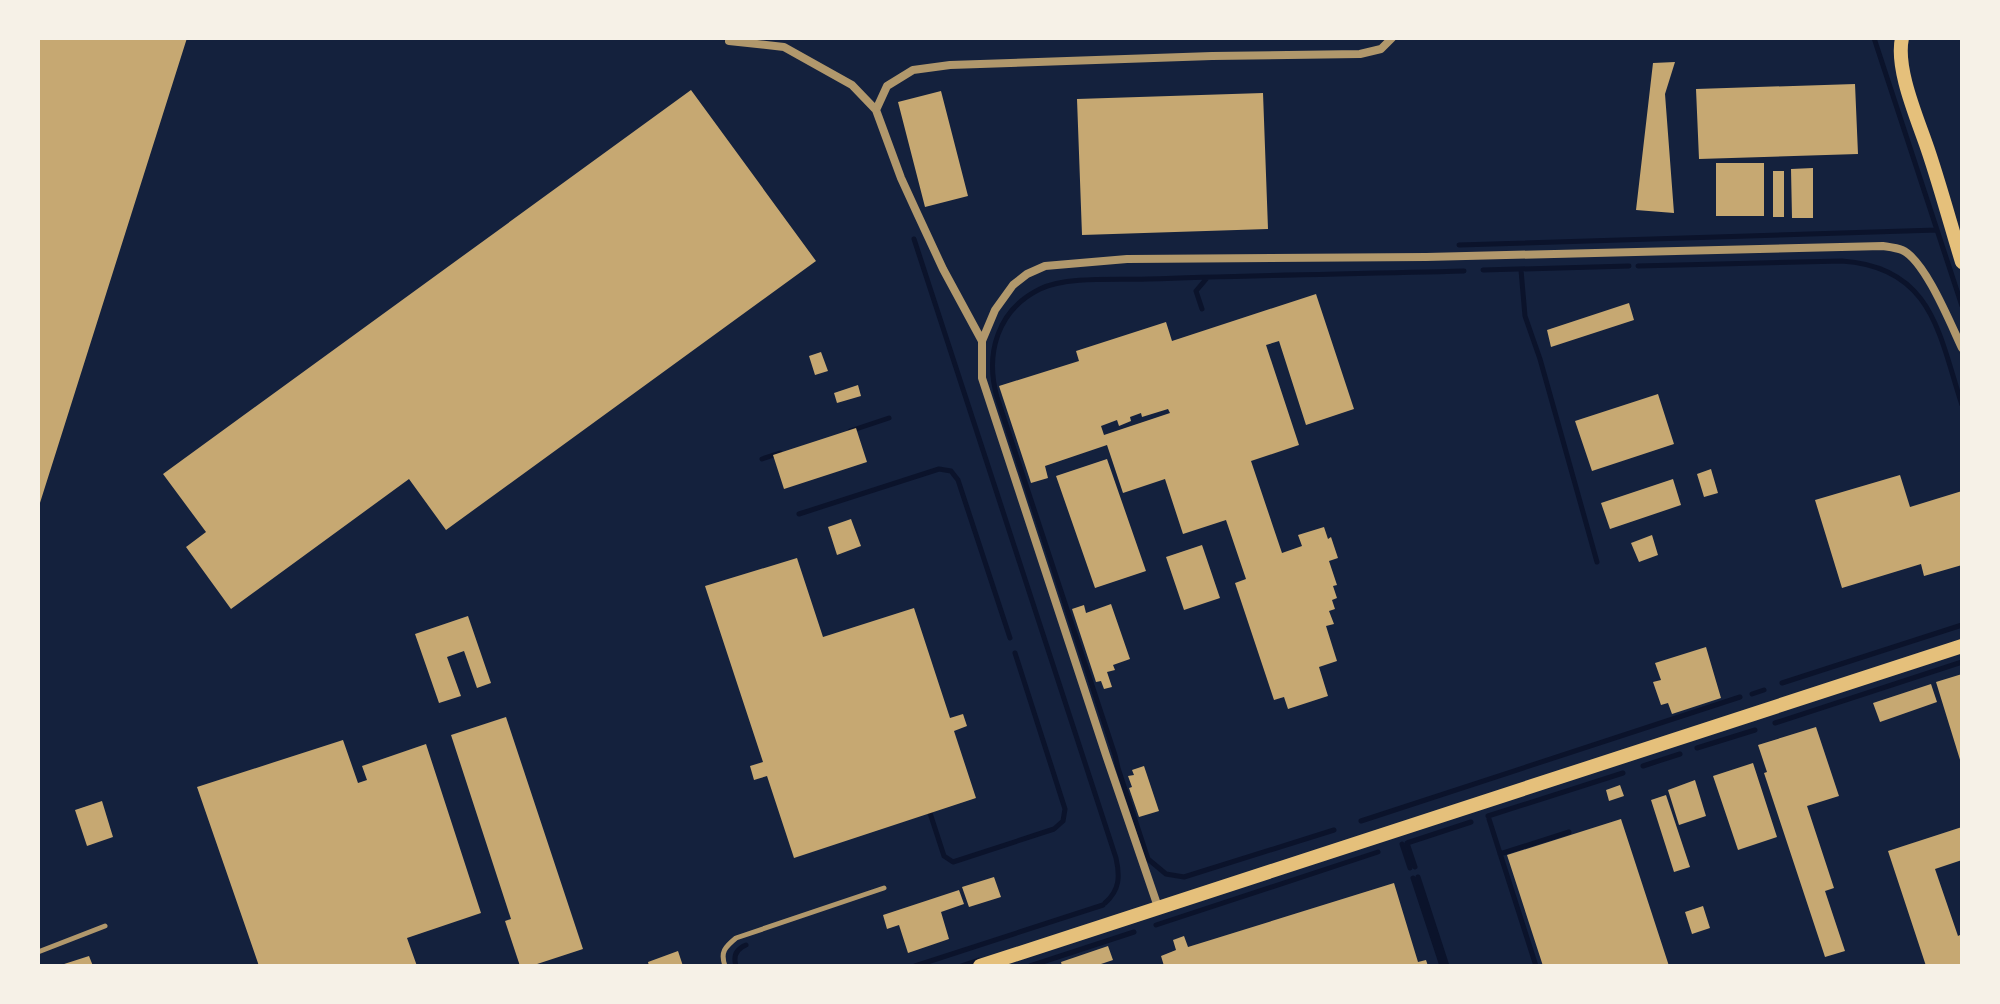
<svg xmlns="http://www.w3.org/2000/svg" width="2000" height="1004" font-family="Merriweather,serif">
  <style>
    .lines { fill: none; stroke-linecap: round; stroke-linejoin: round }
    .stream { stroke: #0b132b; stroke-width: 5 }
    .building { fill: #c6a872; fill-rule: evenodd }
    .service { stroke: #b1986c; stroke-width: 5 }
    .minor { stroke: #b1986c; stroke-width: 8 }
    .secondary { stroke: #e5c07b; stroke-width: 14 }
  </style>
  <rect width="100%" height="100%" fill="#14213d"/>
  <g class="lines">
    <path class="stream" d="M1874 38 1962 306
      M914 239 1116 858C1120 876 1120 890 1105 903
      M1459 245 1937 230
      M1638 266 1842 261C1933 267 1939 335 1962 405
      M1483 270 1629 266
      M1521 270 1525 316 1540 359 1597 562
      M1202 309 1196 291 1207 278
      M850 431 889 418
      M762 459 780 453
      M799 514 939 469 951 471 958 480 1010 638
      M1782 683 1962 625
      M1752 694 1764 690
      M1775 723 1962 662
      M1697 748 1755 730
      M1643 766 1680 754
      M930 813 944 856 953 862 1054 829 1063 821 1065 809 1015 653
      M1488 816 1623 773
      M1489 819 1536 966
      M1361 821 1740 697
      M1334 830 1184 877 1166 874 1148 859 1118 768 1115 755 997 397C985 354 997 310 1040 289 1066 276 1118 280 1148 279 1253 275 1359 274 1464 271
      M1402 844 1410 868
      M1500 854 1569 832
      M1415 867 1407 843 1471 822
      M1418 877 1447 966
      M1413 878 1442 966
      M1156 925 1378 852
      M736 966C733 956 736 949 746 945
      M915 966 1103 905
      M961 966 979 960
      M1030 966 1134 932"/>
  </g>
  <path class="building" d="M38 38H187L39 506H38Z
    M1675 62 1665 94 1674 213 1636 210 1653 63Z
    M1855 84 1858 154 1699 159 1696 89Z
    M691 90 816 261 446 530 409 479 231 609 186 547 206 532 163 474Z
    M941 91 968 196 925 207 898 102Z
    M1263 93 1268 229 1082 235 1077 99Z
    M1716 163H1764V216H1716Z
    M1813 168V218H1792L1791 169Z
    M1773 171H1784V217H1773Z
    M1316 294 1354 409 1306 425 1279 341 1266 345 1299 445 1251 461 1282 553 1302 546 1298 535 1324 527 1328 539 1331 537 1338 558 1329 561 1337 585 1333 586 1337 598 1332 600 1335 609 1329 611 1334 624 1326 626 1337 661 1319 667 1328 696 1288 709 1284 697 1274 700 1235 583 1246 579 1226 520 1183 534 1165 479 1123 493 1107 445 1045 466 1048 478 1031 483 999 386 1079 361 1076 351 1166 322 1172 341ZM1168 409 1170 413 1104 435 1101 426 1117 420 1119 426 1131 421 1130 417 1141 413 1142 417Z
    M1629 303 1634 320 1551 347 1547 330Z
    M821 352 828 371 815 375 809 356Z
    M858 385 861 396 837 403 834 393Z
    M1658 394 1674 444 1592 471 1575 421Z
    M856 428 867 462 784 489 773 455Z
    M1107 459 1146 571 1095 588 1056 476Z
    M1711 469 1718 493 1704 497 1697 474Z
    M1900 475 1910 507 1962 491V565L1924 576 1921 564 1842 588 1815 500Z
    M1673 479 1681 505 1610 529 1601 503Z
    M851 519 861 546 837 555 828 527Z
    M1652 535 1658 555 1639 562 1631 543Z
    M1202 545 1220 598 1184 610 1166 557Z
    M797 558 823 637 914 608 950 718 963 714 967 726 954 731 976 798 794 858 767 776 754 780 750 766 763 762 705 586Z
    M1111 604 1130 659 1113 665 1115 670 1107 672 1112 687 1104 689 1101 681 1096 682 1072 609 1084 605 1086 613Z
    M468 616 491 683 477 688 464 651 447 657 461 696 439 703 415 634Z
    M1706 647 1721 698 1672 714 1668 703 1661 705 1653 682 1661 680 1655 663Z
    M1962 674V763H1961L1936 682Z
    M1931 684 1937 702 1880 722 1873 703Z
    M506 717 583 949 531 966H520L505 921 511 919 451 735Z
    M1816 727 1839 796 1807 806 1834 888 1825 891 1845 951 1825 957 1764 773 1767 772 1758 745Z
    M343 740 358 783 367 780 362 766 426 744 481 913 407 938 417 966H259L197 787Z
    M1753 763 1777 837 1738 850 1713 776Z
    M1144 766 1159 811 1139 817 1129 788 1132 787 1128 776 1134 775 1132 770Z
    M1695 780 1706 816 1679 825 1668 790Z
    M1620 785 1624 796 1609 801 1606 790Z
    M1666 795 1690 867 1674 872 1651 800Z
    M102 801 113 837 87 846 75 810Z
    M1621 819 1669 966H1543L1507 855Z
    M1962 827V860L1935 869 1958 936 1962 934V966H1926L1888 851Z
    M994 877 1001 897 969 907 962 887Z
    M1394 883 1418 962 1426 960 1428 966H1164L1161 956 1176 950 1173 940 1184 936 1188 947Z
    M959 890 964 904 941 912 949 939 908 953 899 925 887 929 883 915Z
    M1703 906 1710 928 1692 934 1685 912Z
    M1108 946 1113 960 1095 966H1062L1061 962Z
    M678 951 683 966H649L648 962Z
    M89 956 93 966H61V965Z"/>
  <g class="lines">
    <path class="service" d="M38 952 105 926
      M725 966C720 952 725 947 736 938L884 888"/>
    <path class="minor" d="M729 41 784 47 852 85 876 110 901 178 917 213 943 269 982 341
      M876 110 887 86 913 70 950 65 1212 56 1360 54 1381 49 1392 38
      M1158 907 1106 755 982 378V341L995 310 1013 285 1027 274 1045 266 1127 259 1426 257 1883 246C1889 247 1897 248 1902 250 1925 260 1951 325 1962 348"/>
    <path class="secondary" d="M1902 38C1895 70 1919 122 1929 153 1941 189 1951 226 1962 262
      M980 966 1962 646"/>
  </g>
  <rect width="2000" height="1004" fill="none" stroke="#f6f1e7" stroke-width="80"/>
</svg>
